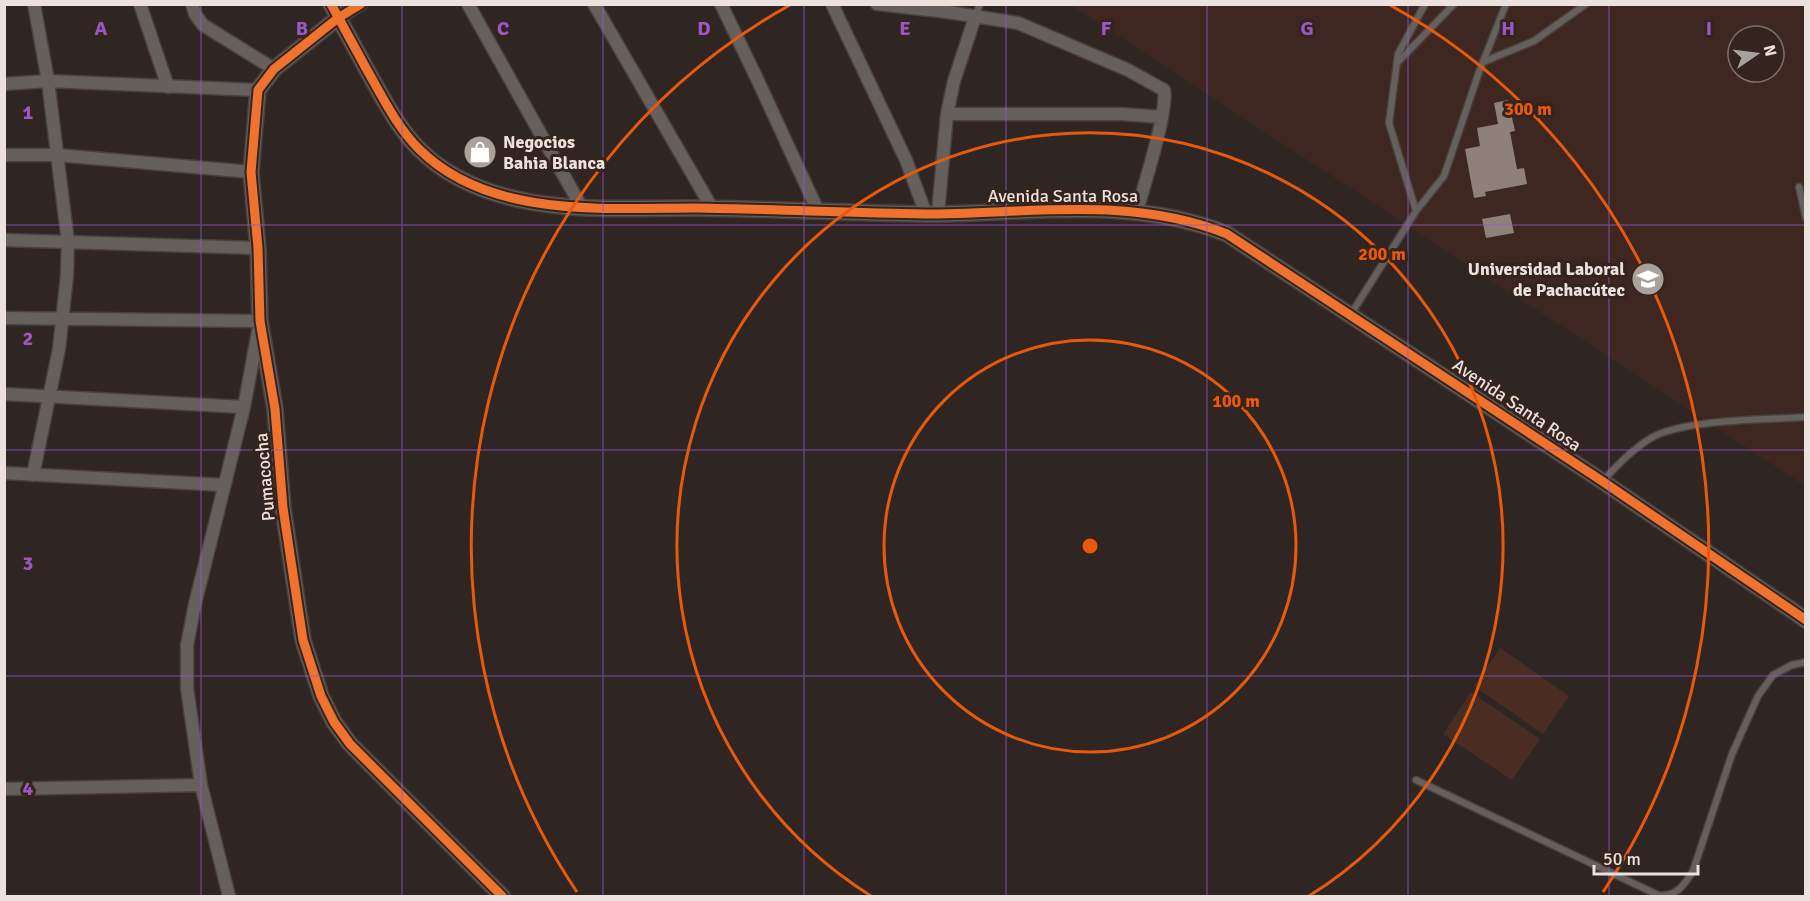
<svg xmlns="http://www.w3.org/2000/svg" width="1810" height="901" font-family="Signika,sans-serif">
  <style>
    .built { fill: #3d2720; fill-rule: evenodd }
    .green { fill: #492d23 }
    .building { fill: #90807a }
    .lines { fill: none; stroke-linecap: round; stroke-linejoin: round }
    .service-casing { stroke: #49413e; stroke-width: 9 }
    .minor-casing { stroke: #49413e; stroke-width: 15 }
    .tertiary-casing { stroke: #49413e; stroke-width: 18 }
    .service { stroke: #65605e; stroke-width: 6 }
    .minor { stroke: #65605e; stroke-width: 12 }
    .tertiary { stroke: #65605e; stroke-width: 15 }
    .cycleway-casing { stroke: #35241d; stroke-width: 13 }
    .cycleway { stroke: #ef722f; stroke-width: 9 }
    .grid { fill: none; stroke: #9859c6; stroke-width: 1.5; stroke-opacity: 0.55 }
    .ring { fill: none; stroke: #e8590c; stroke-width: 3 }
    .labels { text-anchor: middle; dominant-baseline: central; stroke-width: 6; stroke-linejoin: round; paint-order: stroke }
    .poi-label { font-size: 18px; font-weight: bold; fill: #ede1dd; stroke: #35241d; text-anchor: start }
    .street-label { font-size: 18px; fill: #ede1dd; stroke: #35241d }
    .grid-label { font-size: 20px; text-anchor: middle; font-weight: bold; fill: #9859c6; stroke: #35241d; stroke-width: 6; stroke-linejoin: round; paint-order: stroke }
    .centre { fill: #e8590c; stroke: #35241d; stroke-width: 3 }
    .ring-label { font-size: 18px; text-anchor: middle; font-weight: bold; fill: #e8590c; stroke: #35241d; stroke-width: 6; stroke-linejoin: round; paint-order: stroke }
  </style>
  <rect width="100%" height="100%" fill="#2f2623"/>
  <path class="built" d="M1071 5H1805V486ZM1738 36H1774V72H1738Z"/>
  <path class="green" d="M1500 648 1569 696 1543 734 1474 686Z
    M1471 692 1540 739 1512 780 1443 734Z"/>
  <path class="building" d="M1508 100 1515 131 1510 132 1517 169 1524 168 1527 184 1485 192 1486 196 1474 198 1465 149 1480 146 1477 128 1498 124 1494 103Z
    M1510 214 1514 233 1486 238 1482 219Z"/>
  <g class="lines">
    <defs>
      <path id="service" d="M975 17 980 4
        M1483 62 1534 41 1586 4
        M1397 63 1454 4
        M1799 187 1806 218
        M1416 211 1444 176 1479 72 1506 4
        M1351 314 1416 211 1389 123 1398 54 1425 4
        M1603 481C1617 465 1633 449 1651 438 1683 419 1766 420 1806 417
        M1416 780 1658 895C1676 898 1685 884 1693 871L1732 754 1758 696 1773 675 1792 665 1806 662"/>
      <path id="minor" d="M140 4 168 87
        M192 4 195 14 203 25 274 69
        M468 4 582 208
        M594 4 712 208
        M721 4 759 83 818 211
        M832 4 906 160 926 214
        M877 4 948 12 1018 23 1128 70 1164 90C1168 112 1144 185 1137 211
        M338 18 361 4
        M4 84 48 81 258 90
        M947 114H1121L1162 117
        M4 155H57L251 172
        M938 213 947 114 954 81 975 17
        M4 240 258 248
        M4 318 260 321 244 407 195 604 187 645V688L201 785 229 896
        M4 394 244 407
        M4 473 224 485
        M33 475 59 349 67 275 68 242 48 81 34 4
        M4 789 201 785"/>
      <path id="tertiary" d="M331 4C343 26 355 48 367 70 383 98 397 127 419 149 489 219 606 208 695 208 772 209 849 213 925 214 1027 214 1130 195 1227 234L1602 481 1806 620
        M338 18 274 69 258 90 251 172 258 248 260 321 275 409 283 508 303 640 321 696 334 722 350 744 502 896"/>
    </defs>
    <use href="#service" class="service-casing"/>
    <use href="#minor" class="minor-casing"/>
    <use href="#tertiary" class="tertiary-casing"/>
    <use href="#service" class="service"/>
    <use href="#minor" class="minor"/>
    <use href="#tertiary" class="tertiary"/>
    <defs>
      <path id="cycleway" d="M331 4C343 26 355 48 367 70 383 98 397 127 419 149 489 219 606 208 695 208 772 209 849 213 925 214 1027 214 1130 195 1227 234L1602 481 1806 620
        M361 4 338 18 274 69 258 90 251 172 258 248 260 321 275 409 283 508 303 640 321 696 334 722 350 744 502 896"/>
    </defs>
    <use href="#cycleway" class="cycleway-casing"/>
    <use href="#cycleway" class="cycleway"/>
  </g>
  <path class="grid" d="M201 4V896M402 4V896M603 4V896M804 4V896M1006 4V896M1207 4V896M1408 4V896M1609 4V896M4 225H1806M4 450H1806M4 676H1806"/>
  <g class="ring">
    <circle cx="1090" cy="546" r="206"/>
    <path d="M871 896A413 413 0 1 1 1309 896"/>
    <path d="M577 892A619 619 0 0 1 790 5M1390 5A619 619 0 0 1 1603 892"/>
  </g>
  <defs>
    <symbol id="shop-disc" viewBox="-11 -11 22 22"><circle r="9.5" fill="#aaa09c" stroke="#35241d"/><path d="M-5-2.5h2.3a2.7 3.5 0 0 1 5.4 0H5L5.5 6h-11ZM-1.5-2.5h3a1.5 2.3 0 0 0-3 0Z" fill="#fff"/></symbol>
    <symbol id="university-disc" viewBox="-11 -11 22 22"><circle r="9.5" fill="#aaa09c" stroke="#35241d"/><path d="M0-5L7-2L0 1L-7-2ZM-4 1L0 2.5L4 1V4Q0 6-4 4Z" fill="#fff"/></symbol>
  </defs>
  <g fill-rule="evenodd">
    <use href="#shop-disc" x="461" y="133" width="38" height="38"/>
    <use href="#university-disc" x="1629" y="260" width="38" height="38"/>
  </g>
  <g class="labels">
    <g class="poi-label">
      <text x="503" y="142">Negocios<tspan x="503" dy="21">Bahia Blanca</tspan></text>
      <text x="1625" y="269" text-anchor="end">Universidad Laboral<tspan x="1625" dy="21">de Pachacútec</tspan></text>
    </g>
    <g class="street-label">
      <text x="1063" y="196">Avenida Santa Rosa</text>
      <text transform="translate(1517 405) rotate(34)">Avenida Santa Rosa</text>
      <text transform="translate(265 477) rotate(-95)">Pumacocha</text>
    </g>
  </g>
  <g class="grid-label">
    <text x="101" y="35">A</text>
    <text x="302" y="35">B</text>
    <text x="503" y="35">C</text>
    <text x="704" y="35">D</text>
    <text x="905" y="35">E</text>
    <text x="1106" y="35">F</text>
    <text x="1307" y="35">G</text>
    <text x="1508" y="35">H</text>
    <text x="1709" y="35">I</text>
    <text x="28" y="119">1</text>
    <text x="28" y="345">2</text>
    <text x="28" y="570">3</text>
    <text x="28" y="795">4</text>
  </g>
  <circle cx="1090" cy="546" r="9" class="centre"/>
  <g class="ring-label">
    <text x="1528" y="115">300 m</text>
    <text x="1382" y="260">200 m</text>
    <text x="1236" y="407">100 m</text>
  </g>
  <rect width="1810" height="901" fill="none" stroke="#ede1dd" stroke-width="12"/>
  <g transform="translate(1756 54) rotate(76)"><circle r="28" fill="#35241d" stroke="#7f706a" stroke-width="1.5"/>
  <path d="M0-4.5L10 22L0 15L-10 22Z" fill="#aaa09c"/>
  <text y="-9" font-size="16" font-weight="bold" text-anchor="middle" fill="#ede1dd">N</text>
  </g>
  <path d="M1594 865v9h104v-9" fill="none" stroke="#ede1dd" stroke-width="3"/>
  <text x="1603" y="865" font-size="18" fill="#ede1dd" stroke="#35241d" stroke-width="4.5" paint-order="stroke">50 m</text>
</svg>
